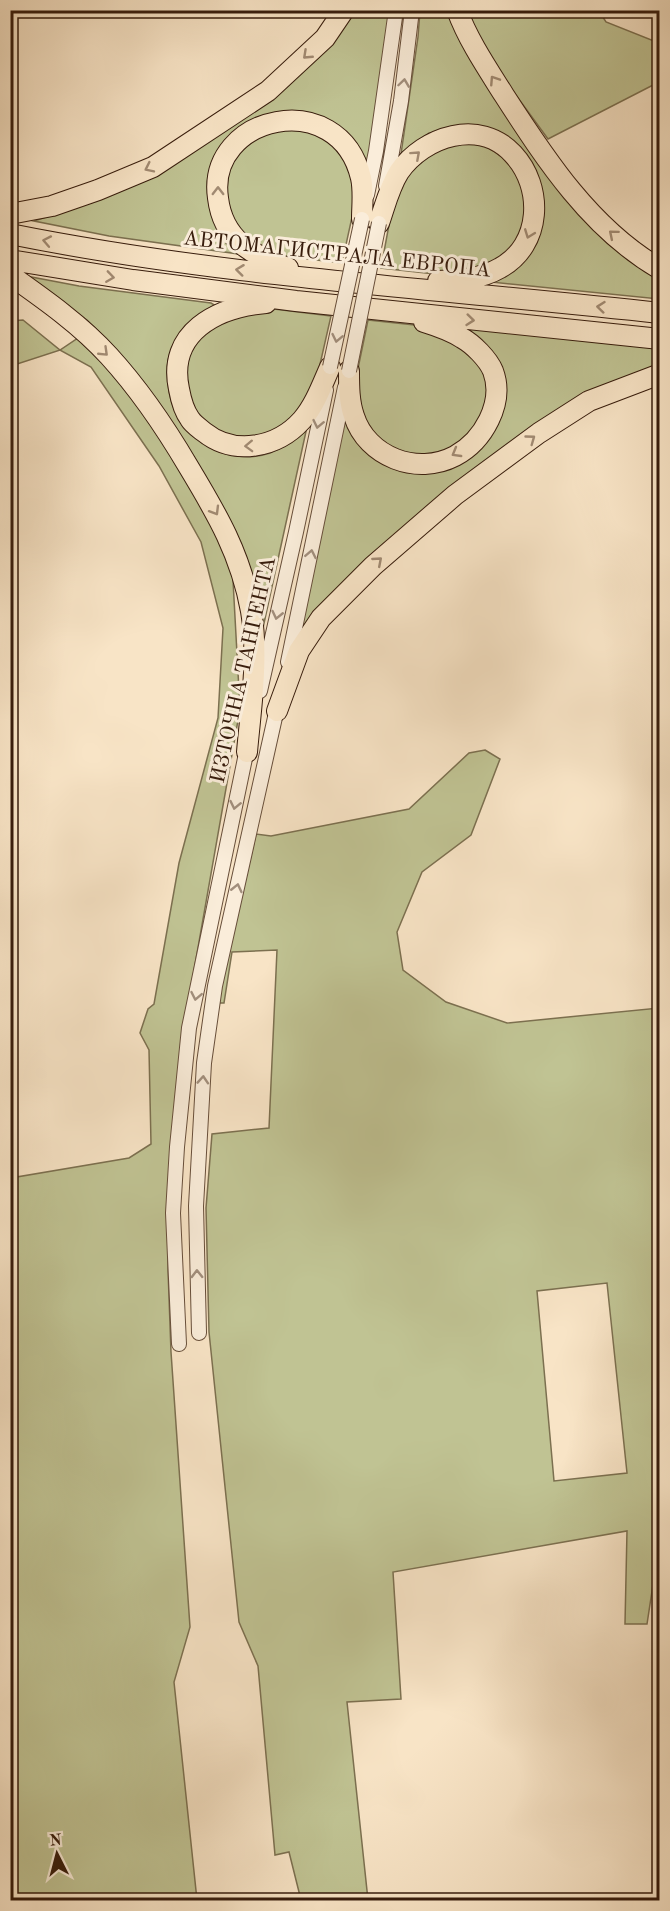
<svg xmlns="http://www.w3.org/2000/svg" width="670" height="1911" font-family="'Old Standard TT',serif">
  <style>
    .green { fill: #c0c393; stroke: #7c7050; stroke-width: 1.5; fill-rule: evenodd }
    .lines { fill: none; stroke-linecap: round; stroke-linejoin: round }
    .minor-casing { stroke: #674e3a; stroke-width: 16 }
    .highway-casing { stroke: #371c0c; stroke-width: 22 }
    .minor { stroke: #faedda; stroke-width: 14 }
    .highway { stroke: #f8e4c6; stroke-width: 20 }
    .minor-bridge-casing { stroke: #674e3a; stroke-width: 16; stroke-linecap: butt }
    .minor-bridge { stroke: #faedda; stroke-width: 14 }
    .oneway { stroke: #a18a72 }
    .oneway2 { stroke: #a28f7d }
    .labels { text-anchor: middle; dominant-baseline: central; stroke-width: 6; stroke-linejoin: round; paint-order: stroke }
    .street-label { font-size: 21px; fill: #371c0c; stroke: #faedda }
  </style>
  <rect width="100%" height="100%" fill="#f8e4c6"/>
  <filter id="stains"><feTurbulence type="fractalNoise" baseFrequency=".00333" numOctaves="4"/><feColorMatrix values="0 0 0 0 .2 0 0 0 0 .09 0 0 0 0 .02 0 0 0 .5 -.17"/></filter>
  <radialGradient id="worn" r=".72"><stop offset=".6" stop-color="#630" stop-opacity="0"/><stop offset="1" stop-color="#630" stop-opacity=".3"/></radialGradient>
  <path class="green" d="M348 11H393L365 192 350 146 273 118 217 168 239 254 109 236 34 221 65 211 191 146Z
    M420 11H453L531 140 659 275V299L491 282 523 252 532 177 462 129 429 133 401 154 418 37Z
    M466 11H599L606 22 659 43V82L548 139 494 65Z
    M273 125 324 130 356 173 354 208 342 263 264 254 227 219 224 165Z
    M437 142 481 143 502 157 519 176 527 200 524 224 513 248 487 268 444 275 381 268 391 214 404 176Z
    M21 275 79 286 211 303 216 306C207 315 177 341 171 351 165 363 167 380 169 392 177 437 226 468 270 453 285 447 295 438 307 427L259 646 256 614 145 384 112 345 87 320Z
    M252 309H274L331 316 316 382 292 427 239 443 193 417 181 353 191 337Z
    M423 318 659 343V369L543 425 295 649 347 399 402 469 487 435 499 376Z
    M23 320 60 350 81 336 140 399 232 562 240 709 190 993 169 1187 168 1270 171 1352 190 1627 174 1682 197 1900H11V1178L129 1158 151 1144 149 1050 140 1033 148 1009 154 1004 179 863 218 718 223 628 201 542 159 466 91 367 60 350 11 366 10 321Z
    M368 320 424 326 455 337 491 380 490 409 477 431 436 457 410 458 369 436 354 398 356 378Z
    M485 750 500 759 471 835 422 872 397 932 403 970 446 1002 507 1023 659 1008V1545L647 1624H625L627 1531 393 1572 401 1699 347 1702 368 1900H301L289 1852 275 1855 258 1666 239 1622 209 1332 206 1208 212 1134 269 1128 277 950 232 952 224 1003H217L256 834 271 836 409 809 469 753ZM607 1283 627 1473 554 1481 537 1291Z"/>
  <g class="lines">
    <defs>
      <path id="minor" d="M386 186 401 101 412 10
        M367 195 376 151 396 10
        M288 662 345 387
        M260 691 296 532 326 390
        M199 1333 196 1206 204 1063 215 986 278 704
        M179 1344 173 1213 177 1147 189 1028 248 744"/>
      <path id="highway" d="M457 10C468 40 487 68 504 95 546 160 591 229 660 269
        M10 214 52 206 98 190 153 167 268 91 325 38 344 10
        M379 223C385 206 389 188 399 172 424 136 480 118 513 154 544 187 542 245 500 268 481 279 460 280 438 281
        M10 234C224 277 443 289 660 313
        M10 260 133 280 296 301 660 339
        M288 268C252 255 223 240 218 198 206 115 339 85 361 178 364 191 362 206 362 219
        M10 275C44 299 81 325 109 356 140 390 165 427 188 466 217 514 241 555 251 611 259 657 251 706 247 752
        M266 303C216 307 167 333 179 389 181 400 184 411 190 419 193 424 199 428 204 432 234 456 277 448 302 420 315 405 322 385 330 367
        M349 371C349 386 349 402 354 416 367 457 417 476 455 456 483 441 505 403 493 371 488 359 473 344 462 338 451 331 437 326 424 322
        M277 711 299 651 321 618 373 566 455 495 539 433 589 401 660 374"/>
    </defs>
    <use href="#minor" class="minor-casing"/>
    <use href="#highway" class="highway-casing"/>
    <use href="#minor" class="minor"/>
    <use href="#highway" class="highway"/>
    <defs>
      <path id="minor-bridge" d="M330 367 362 219
        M349 371 379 223"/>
    </defs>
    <use href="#minor-bridge" class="minor-bridge-casing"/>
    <use href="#minor-bridge" class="minor-bridge"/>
  </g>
  <defs><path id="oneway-chevron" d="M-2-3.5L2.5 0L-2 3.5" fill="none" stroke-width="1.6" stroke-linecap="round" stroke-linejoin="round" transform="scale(1.5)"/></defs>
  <g class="oneway">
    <use href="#oneway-chevron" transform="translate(307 55) rotate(137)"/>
    <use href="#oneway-chevron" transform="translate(494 80) rotate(-123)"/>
    <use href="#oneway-chevron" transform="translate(416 155) rotate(-42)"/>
    <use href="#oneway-chevron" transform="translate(149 168) rotate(154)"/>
    <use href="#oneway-chevron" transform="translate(218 191) rotate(-90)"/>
    <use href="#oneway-chevron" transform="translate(529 234) rotate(111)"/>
    <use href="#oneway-chevron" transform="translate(613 234) rotate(-140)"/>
    <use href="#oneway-chevron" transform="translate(47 241) rotate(-169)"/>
    <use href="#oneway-chevron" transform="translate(240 270) rotate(-173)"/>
    <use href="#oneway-chevron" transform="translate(110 277) rotate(8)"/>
    <use href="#oneway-chevron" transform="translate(601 307) rotate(-174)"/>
    <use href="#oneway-chevron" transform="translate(470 320) rotate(6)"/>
    <use href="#oneway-chevron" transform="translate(104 352) rotate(44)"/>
    <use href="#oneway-chevron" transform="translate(531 439) rotate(-36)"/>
    <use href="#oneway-chevron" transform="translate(249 446) rotate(178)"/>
    <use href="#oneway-chevron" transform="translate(456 453) rotate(150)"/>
    <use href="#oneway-chevron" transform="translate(215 511) rotate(59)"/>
    <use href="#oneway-chevron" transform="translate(378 561) rotate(-41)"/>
  </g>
  <g class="oneway2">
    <use href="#oneway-chevron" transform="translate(404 83) rotate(-82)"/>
    <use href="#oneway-chevron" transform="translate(337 338) rotate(102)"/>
    <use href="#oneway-chevron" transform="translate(318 424) rotate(102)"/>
    <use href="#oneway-chevron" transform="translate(311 554) rotate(-79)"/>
    <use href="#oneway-chevron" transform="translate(277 615) rotate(103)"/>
    <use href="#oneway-chevron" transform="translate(235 805) rotate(102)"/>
    <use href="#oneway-chevron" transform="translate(237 888) rotate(-77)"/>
    <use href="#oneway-chevron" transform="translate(196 996) rotate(101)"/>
    <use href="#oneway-chevron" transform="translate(203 1080) rotate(-86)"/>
    <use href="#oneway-chevron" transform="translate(197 1274) rotate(-91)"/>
  </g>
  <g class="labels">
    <g class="street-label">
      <text transform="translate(337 255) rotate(6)">АВТОМАГИСТРАЛА ЕВРОПА</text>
      <text transform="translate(244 670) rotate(-77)">ИЗТОЧНА ТАНГЕНТА</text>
    </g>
  </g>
  <rect width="670" height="1911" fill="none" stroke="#f8e4c6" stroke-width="36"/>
  <rect x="12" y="12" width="646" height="1887" fill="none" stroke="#371c0c" stroke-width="3"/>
  <rect x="18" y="18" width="634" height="1875" fill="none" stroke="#371c0c" stroke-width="1.5"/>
  <g transform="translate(57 1854) rotate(354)" stroke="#faedda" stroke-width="4.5" paint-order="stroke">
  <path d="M0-4.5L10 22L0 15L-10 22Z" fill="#371c0c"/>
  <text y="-9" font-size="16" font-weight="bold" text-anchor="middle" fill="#371c0c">N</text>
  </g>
  <rect width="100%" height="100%" filter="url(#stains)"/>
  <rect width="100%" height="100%" fill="url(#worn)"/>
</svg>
